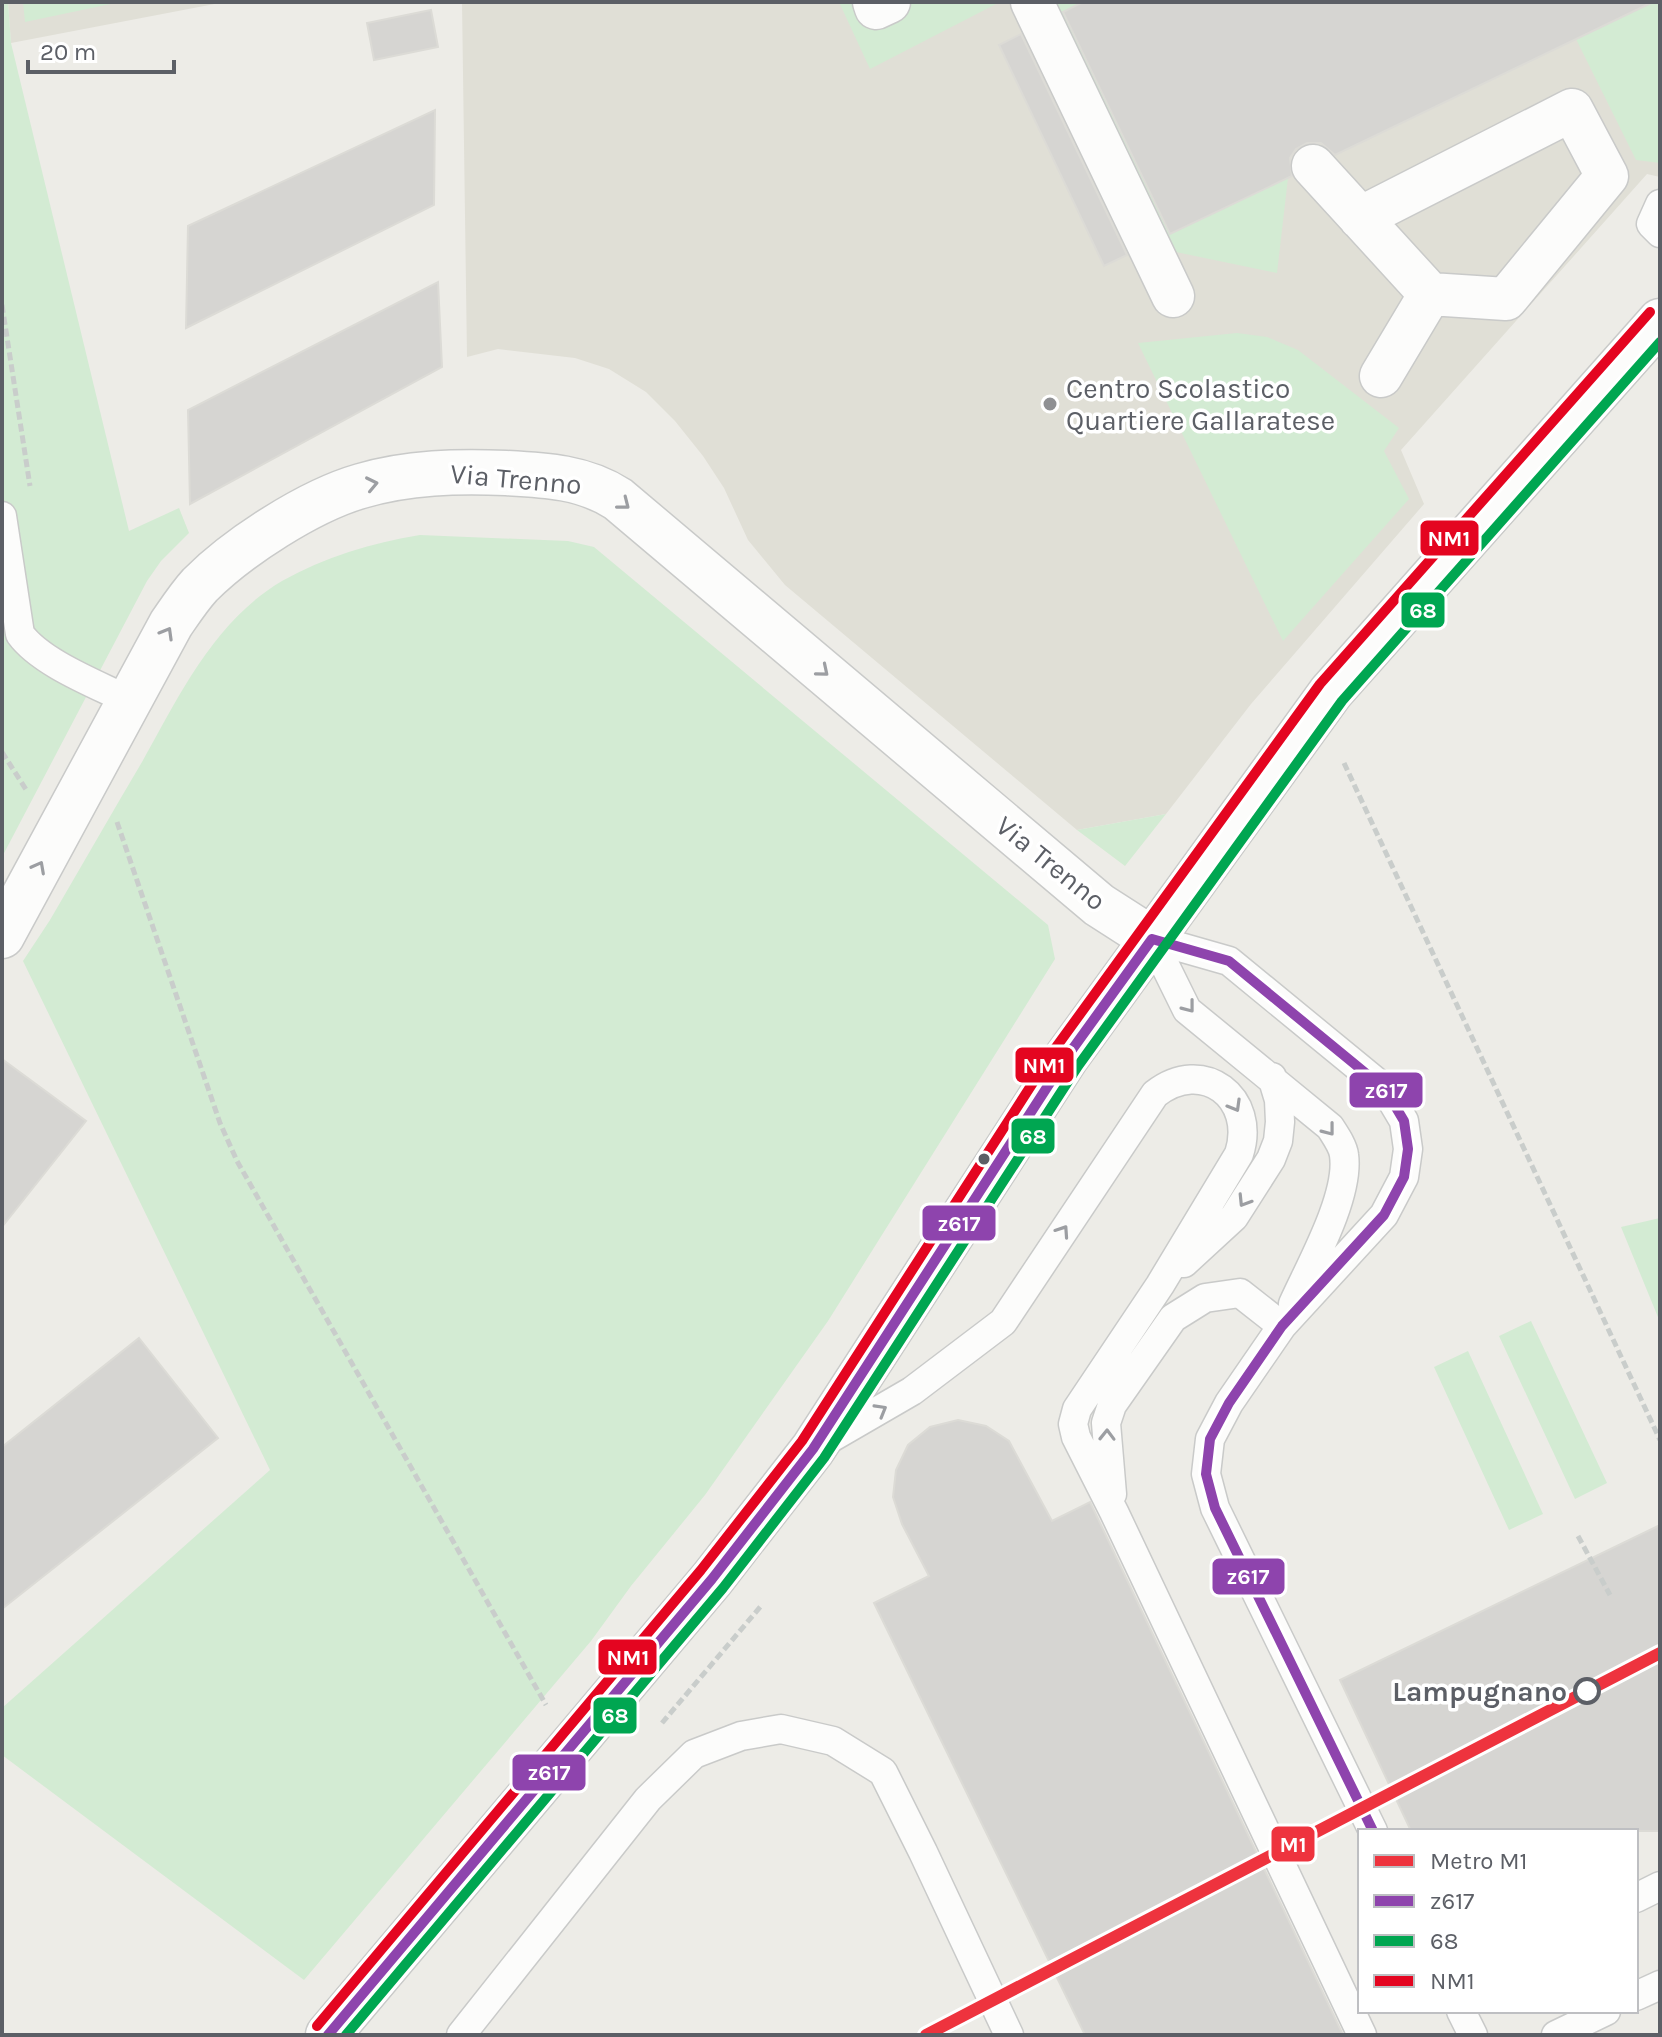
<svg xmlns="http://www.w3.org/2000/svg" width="1662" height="2037" font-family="Karla,sans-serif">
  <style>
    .education { fill: #e0dfd6 }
    .green { fill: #d3ebd3 }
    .building { fill: #d6d5d2; stroke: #dcdbd6; stroke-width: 2 }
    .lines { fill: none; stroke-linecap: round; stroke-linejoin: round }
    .service-casing { stroke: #c9cac9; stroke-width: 31 }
    .pedestrian-casing { stroke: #c9cac9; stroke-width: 45 }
    .minor-casing { stroke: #c9cac9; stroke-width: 47 }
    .tertiary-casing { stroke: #c9cac9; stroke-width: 47 }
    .path { stroke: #c9cdcb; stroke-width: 5; stroke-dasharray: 8 4; stroke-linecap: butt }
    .service { stroke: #fcfcfb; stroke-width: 28 }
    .pedestrian { stroke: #fcfcfb; stroke-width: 42 }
    .minor { stroke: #fcfcfb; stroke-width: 44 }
    .tertiary { stroke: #fcfcfb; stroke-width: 44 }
    .bus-1-casing { stroke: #fff; stroke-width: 16 }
    .bus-2-casing { stroke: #fff; stroke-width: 16 }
    .bus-3-casing { stroke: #fff; stroke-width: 16 }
    .bus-1 { stroke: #8e44ad; stroke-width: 10 }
    .bus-2 { stroke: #00a651; stroke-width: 10 }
    .bus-3 { stroke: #e40520; stroke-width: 10 }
    .metro-1-casing { stroke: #fff; stroke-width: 18 }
    .metro-1 { stroke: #ee333e; stroke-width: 12 }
    .oneway { stroke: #9c9ea2 }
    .poi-dot { fill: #8f9093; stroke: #fff; stroke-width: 3 }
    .bus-dot { fill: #5c5f66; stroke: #fff; stroke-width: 3 }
    .stop-dot { fill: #fff; stroke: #5c5f66; stroke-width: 4 }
    .labels { text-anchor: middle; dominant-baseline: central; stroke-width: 7; stroke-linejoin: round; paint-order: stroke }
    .poi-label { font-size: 28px; fill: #5c5f66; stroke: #fff; text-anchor: start }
    .street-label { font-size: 28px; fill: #5c5f66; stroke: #fff }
    .stop-label { font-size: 28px; font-weight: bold; fill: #5c5f66; stroke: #fff; text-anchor: end }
    .line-badge { stroke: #fff; stroke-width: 3 }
    .badge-label { font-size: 22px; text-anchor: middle; font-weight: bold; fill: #fff }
  </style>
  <rect width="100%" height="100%" fill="#edece7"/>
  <path class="education" d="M8 2H225L11 43Z
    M462 2H1660V177L1647 174 1401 450 1424 504 1251 704 1166 814 1077 830 785 585 748 540 724 488 703 456 675 421 646 392 609 369 575 358 498 349 467 357Z"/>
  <path class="green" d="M2 2H8L11 43 129 531 179 508 189 533 161 561 147 581 2 857Z
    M23 2H120L25 22Z
    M839 2H1000L870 69Z
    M1056 2H1082L1188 225 1288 178 1277 273 1171 251Z
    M1653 2H1660V163L1636 160 1576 39Z
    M1237 333 1267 337 1298 350 1399 428 1384 451 1409 499 1283 641 1138 343Z
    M420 535 568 541 594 547 1048 925 1055 959 828 1321 705 1495 631 1586 591 1641 304 1980 2 1755V1708L270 1470 23 961 50 920C81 867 111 814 142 762 179 696 214 621 282 581 325 557 371 543 420 535Z
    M1166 814 1125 866 1077 830Z
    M1660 1218V1322L1621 1227Z
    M1531 1321 1607 1483 1575 1499 1499 1336Z
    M1468 1351 1543 1514 1509 1530 1434 1367Z"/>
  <path class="building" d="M1083 2H1653L1335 155 1321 143H1307L1296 149 1290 158 1292 176 1170 234 1063 12Z
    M431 10 438 47 374 60 367 23Z
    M1021 34 1127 255 1104 266 999 45Z
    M435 110 434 205 186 328 188 226Z
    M438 282 442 367 190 504 188 410Z
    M2 1059 86 1121 2 1227Z
    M139 1338 218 1438 2 1609V1447Z
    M958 1420 986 1426 1009 1441 1052 1521 1090 1502 1343 2035H1085L874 1603 929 1576 902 1524 893 1497 896 1470 908 1445 930 1427Z
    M1660 1525V1831H1411L1340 1680Z"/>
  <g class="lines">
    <defs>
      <path id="service" d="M1660 204 1651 224 1660 233
        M2 516 20 634C41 663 96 684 128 700
        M1152 939 1229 961 1385 1089 1404 1121 1408 1149 1404 1177 1384 1215 1282 1326 1229 1403 1210 1439 1206 1474 1215 1508 1373 1831
        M1152 939 1187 1010 1330 1127C1335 1135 1343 1146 1344 1155 1350 1196 1310 1266 1293 1304
        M1184 1263 1234 1217 1271 1159 1278 1141 1280 1122 1279 1100 1272 1077
        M824 1442 912 1391 1003 1322 1155 1094C1203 1056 1257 1098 1239 1154L1160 1285 1077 1409 1073 1424 1076 1437 1114 1512 1362 2035
        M1112 1494 1106 1423 1112 1405 1173 1318 1205 1298 1240 1293 1282 1326
        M1636 1898 1660 1886
        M1636 1996 1660 1985
        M1461 2011 1473 2035
        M461 2035 648 1799 694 1754 741 1736 781 1729 833 1741 883 1772 923 1852 1009 2035
        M1556 2035 1606 2011"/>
      <path id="pedestrian" d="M874 2 876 8 889 2
        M1032 2 1173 296
        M1313 166 1430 294 1381 376
        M1360 218 1572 110 1607 176 1506 299 1430 294"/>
      <path id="minor" d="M2 936 171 624C180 611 189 597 200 585 238 547 309 501 361 486 408 472 458 471 506 473 546 475 584 477 618 499L1099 905 1152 939"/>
      <path id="tertiary" d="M328 2035 712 1579 813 1449 1066 1058 1331 692 1660 321"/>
    </defs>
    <use href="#service" class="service-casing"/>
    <use href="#pedestrian" class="pedestrian-casing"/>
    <use href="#minor" class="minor-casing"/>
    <use href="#tertiary" class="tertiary-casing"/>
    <path class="path" d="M2 305 30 486
      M2 752 27 791
      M1344 763 1660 1440
      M117 822 220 1123 237 1161 546 1705
      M1578 1536 1610 1595
      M662 1723 761 1606"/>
    <use href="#service" class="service"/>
    <use href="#pedestrian" class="pedestrian"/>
    <use href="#minor" class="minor"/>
    <use href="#tertiary" class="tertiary"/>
    <defs>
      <path id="bus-1" d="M1152 939 1229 961 1385 1089 1404 1121 1408 1149 1404 1177 1384 1215 1282 1326 1229 1403 1210 1439 1206 1474 1215 1508 1373 1831
        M328 2035 712 1579 813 1449 1066 1058 1152 939"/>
      <path id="bus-2" d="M346 2035 723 1588 824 1458 1078 1066 1342 701 1660 342"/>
      <path id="bus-3" d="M317 2026 701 1570 802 1441 1054 1050 1320 684 1650 312"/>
    </defs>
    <use href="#bus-1" class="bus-1-casing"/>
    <use href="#bus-2" class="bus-2-casing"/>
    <use href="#bus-3" class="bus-3-casing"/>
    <use href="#bus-1" class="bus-1"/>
    <use href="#bus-2" class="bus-2"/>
    <use href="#bus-3" class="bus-3"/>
    <defs>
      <path id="metro-1" d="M926 2035 1660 1653"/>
    </defs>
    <use href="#metro-1" class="metro-1-casing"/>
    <use href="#metro-1" class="metro-1"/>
  </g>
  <defs><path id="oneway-chevron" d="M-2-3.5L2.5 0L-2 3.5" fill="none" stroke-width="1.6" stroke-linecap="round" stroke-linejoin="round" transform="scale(2)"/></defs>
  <g class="oneway">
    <use href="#oneway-chevron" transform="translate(372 484) rotate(-12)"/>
    <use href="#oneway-chevron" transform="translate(624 504) rotate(38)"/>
    <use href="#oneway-chevron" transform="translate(167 633) rotate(-60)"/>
    <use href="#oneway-chevron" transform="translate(823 671) rotate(40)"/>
    <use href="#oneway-chevron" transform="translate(39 867) rotate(-62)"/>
    <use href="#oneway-chevron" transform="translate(1189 1007) rotate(52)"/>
    <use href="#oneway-chevron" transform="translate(1235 1106) rotate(60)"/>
    <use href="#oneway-chevron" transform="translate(1329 1130) rotate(52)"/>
    <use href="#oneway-chevron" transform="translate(1244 1201) rotate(122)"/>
    <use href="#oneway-chevron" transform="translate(1063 1231) rotate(-56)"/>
    <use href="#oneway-chevron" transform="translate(881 1410) rotate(-30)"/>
    <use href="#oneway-chevron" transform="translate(1107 1435) rotate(-89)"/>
  </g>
  <circle class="poi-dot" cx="1050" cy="404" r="8"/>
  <circle class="bus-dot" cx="984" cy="1159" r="7"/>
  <circle class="stop-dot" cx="1587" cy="1691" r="12"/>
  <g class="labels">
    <g class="poi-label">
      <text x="1066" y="388">Centro Scolastico<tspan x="1066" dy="32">Quartiere Gallaratese</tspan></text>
    </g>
    <g class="street-label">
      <text transform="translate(516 479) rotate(5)">Via Trenno</text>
      <text transform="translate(1051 863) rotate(39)">Via Trenno</text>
    </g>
    <g class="stop-label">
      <text x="1567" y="1691">Lampugnano</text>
    </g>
  </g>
  <g class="line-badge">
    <rect x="1419" y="519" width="61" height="38" rx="8" fill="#e40520"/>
    <rect x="1400" y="591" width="46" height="38" rx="8" fill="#00a651"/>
    <rect x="1014" y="1046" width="61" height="38" rx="8" fill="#e40520"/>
    <rect x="1348" y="1071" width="76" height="38" rx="8" fill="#8e44ad"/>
    <rect x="1010" y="1117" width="46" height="38" rx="8" fill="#00a651"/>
    <rect x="921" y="1204" width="76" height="38" rx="8" fill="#8e44ad"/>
    <rect x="1211" y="1557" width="75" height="39" rx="8" fill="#8e44ad"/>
    <rect x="597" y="1638" width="61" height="38" rx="8" fill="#e40520"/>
    <rect x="592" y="1696" width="46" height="39" rx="8" fill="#00a651"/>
    <rect x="511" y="1753" width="76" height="39" rx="8" fill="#8e44ad"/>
    <rect x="1270" y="1825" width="46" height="38" rx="8" fill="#ee333e"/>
  </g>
  <g class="badge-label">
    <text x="1449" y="546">NM1</text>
    <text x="1423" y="618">68</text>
    <text x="1044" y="1073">NM1</text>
    <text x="1386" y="1098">z617</text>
    <text x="1033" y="1144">68</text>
    <text x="959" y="1231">z617</text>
    <text x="1248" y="1584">z617</text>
    <text x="628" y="1665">NM1</text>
    <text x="615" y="1723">68</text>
    <text x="549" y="1780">z617</text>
    <text x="1293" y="1852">M1</text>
  </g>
  <rect width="1662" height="2037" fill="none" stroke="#5c5f66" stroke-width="8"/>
  <rect x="1358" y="1829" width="280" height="184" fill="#ffffff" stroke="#bebfc2" stroke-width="2"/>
  <rect x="1374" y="1855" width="40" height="12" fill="#ee333e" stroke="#bebfc2" stroke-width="2"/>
  <text x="1430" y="1869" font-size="24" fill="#5c5f66">Metro M1</text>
  <rect x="1374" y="1895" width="40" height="12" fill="#8e44ad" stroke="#bebfc2" stroke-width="2"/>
  <text x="1430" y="1909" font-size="24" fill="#5c5f66">z617</text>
  <rect x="1374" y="1935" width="40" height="12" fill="#00a651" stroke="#bebfc2" stroke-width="2"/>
  <text x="1430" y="1949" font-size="24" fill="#5c5f66">68</text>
  <rect x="1374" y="1975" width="40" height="12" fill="#e40520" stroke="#bebfc2" stroke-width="2"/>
  <text x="1430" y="1989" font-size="24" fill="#5c5f66">NM1</text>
  <path d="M28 60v12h146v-12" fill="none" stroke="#5c5f66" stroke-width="4"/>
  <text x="40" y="60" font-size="24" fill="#5c5f66" stroke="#ffffff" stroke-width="6" paint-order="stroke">20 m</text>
</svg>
